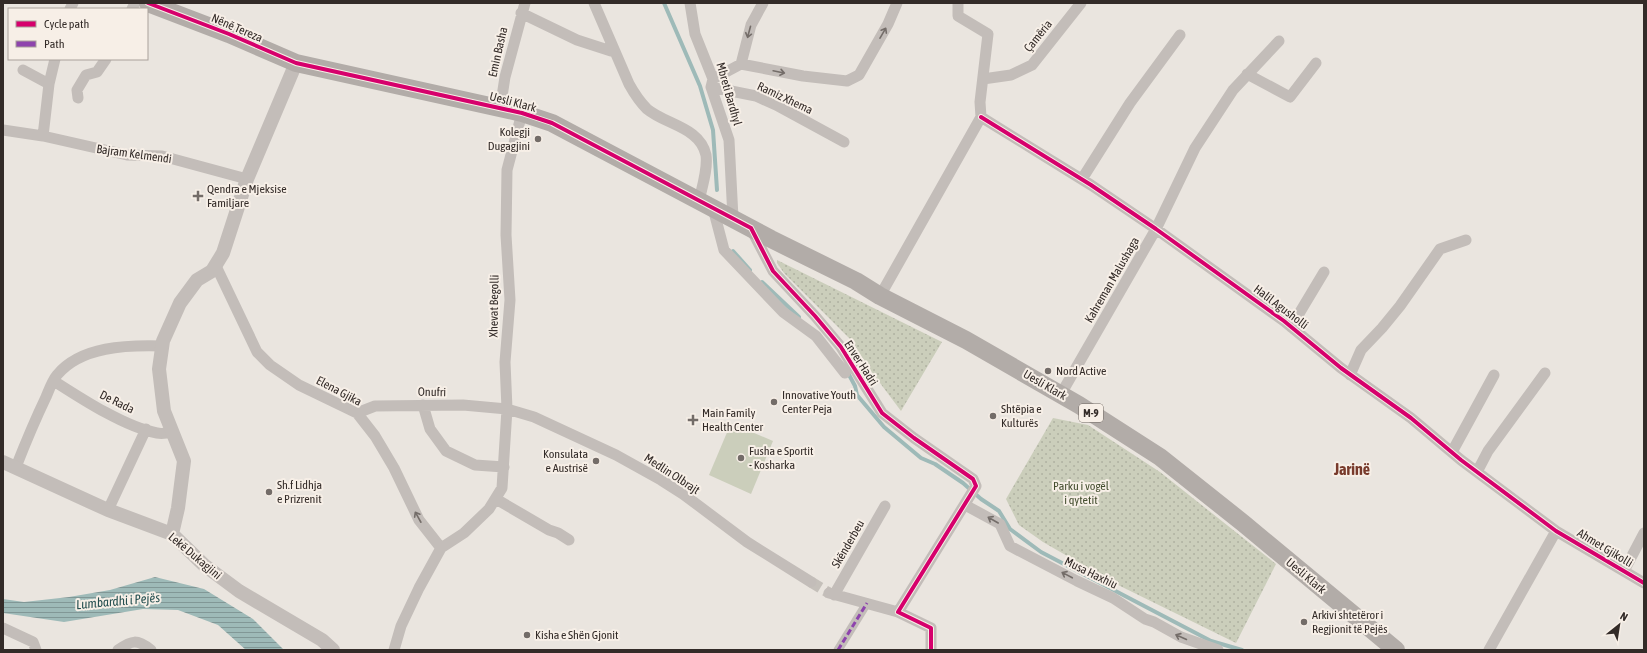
<svg xmlns="http://www.w3.org/2000/svg" width="1647" height="653" font-family="'Asap Condensed',sans-serif">
  <style>
    .grass { fill: #cbcebb }
    .park { fill: url(#park-dots) }
    .water { fill: url(#water-rules) }
    .lines { fill: none; stroke-linecap: round; stroke-linejoin: round }
    .stream { stroke: #9ebab8; stroke-width: 4 }
    .minor-tunnel { stroke: #c5c0ba; stroke-width: 11; stroke-dasharray: 11 5.5; stroke-linecap: butt }
    .pedestrian { stroke: #c3bdb9; stroke-width: 9 }
    .minor { stroke: #c3bdb9; stroke-width: 11 }
    .tertiary { stroke: #c3bdb9; stroke-width: 14 }
    .primary { stroke: #b2aca8; stroke-width: 18 }
    .quiet { stroke: #8e44ad; stroke-width: 3; stroke-dasharray: 6 3; stroke-linecap: butt }
    .cycleway-casing { stroke: #f7efe7; stroke-width: 6 }
    .cycleway { stroke: #d6006c; stroke-width: 4 }
    .oneway { stroke: #746d69 }
    .poi-dot { fill: #736c68; stroke: #f7efe7; stroke-width: 1.5 }
    .labels { text-anchor: middle; dominant-baseline: central; stroke-width: 4; stroke-linejoin: round; paint-order: stroke }
    .shield { fill: #f7efe7; stroke: #6e6661; stroke-width: 1 }
    .shield-label { font-size: 11px; font-weight: bold; fill: #332b28 }
    .street-label { font-size: 12px; fill: #332b28; stroke: #f7efe7 }
    .poi-label { font-size: 12px; fill: #332b28; stroke: #f7efe7; text-anchor: start }
    .park-label { font-size: 12px; fill: #444e2f; stroke: #f7efe7 }
    .water-label { font-size: 13px; font-style: italic; fill: #234e4f; stroke: #f7efe7 }
    .district-label { font-size: 16px; font-weight: bold; fill: #783a2b; stroke: #f7efe7 }
  </style>
  <defs>
    <pattern id="park-dots" width="8" height="8" patternUnits="userSpaceOnUse"><rect width="8" height="8" fill="#cbcebb"/><path d="M2 2h.1M6 6h.1" fill="none" stroke="#afb1a1" stroke-width="1.8" stroke-linecap="round"/></pattern>
    <pattern id="water-rules" width="6" height="5" patternUnits="userSpaceOnUse"><rect width="6" height="5" fill="#9ebab8"/><path d="M0 2.5h6" fill="none" stroke="#819796"/></pattern>
  </defs>
  <rect width="100%" height="100%" fill="#eae5df"/>
  <path class="grass" d="M731 423 773 441 751 494 709 475Z"/>
  <path class="park" d="M777 260 942 342 901 411 868 367 852 341 784 273 777 263Z
    M1053 418 1088 425 1160 472 1276 564 1236 643 1114 583 1043 542 1019 525 1006 499Z"/>
  <path class="water" d="M155 577 204 589 253 619 284 650H246L218 625 178 610 143 609 64 622 3 613V599L24 602 69 597 110 590Z"/>
  <g class="lines">
    <path class="stream" d="M664 3 700 86 713 130 717 190
      M733 251 750 270
      M762 282 799 317
      M847 371 855 386 857 395 884 427 921 458 935 464 963 483 981 499 999 511 1010 529 1041 552 1211 641 1242 650"/>
    <path class="minor-tunnel" d="M811 582 829 593"/>
    <path class="pedestrian" d="M838 650 867 603"/>
    <path class="minor" d="M594 3 629 84C634 93 640 102 647 109 666 125 700 127 706 155 708 169 702 187 699 201
      M690 3 695 34 713 79 711 87 729 140 733 218
      M70 9 73 3
      M132 9 135 3
      M521 13 577 40 611 51
      M741 64 751 25 763 3
      M23 70 49 84
      M1247 74 1290 97 1316 63
      M713 79 741 64 803 76 847 81 859 75 888 24 897 3
      M983 79 1011 75 1032 65 1081 3
      M711 87 756 96 776 105 844 142
      M78 98 77 90 86 75 97 72 106 59
      M500 109 505 77 525 3
      M981 117 1091 185 1156 229 1284 321 1341 368 1411 418 1461 460 1556 531 1644 583
      M3 130 43 136 49 84 55 59
      M43 136 127 155 162 156 247 179
      M1082 179 1130 103 1180 35
      M713 208 724 250 783 312 816 336 845 373
      M751 229 773 271 815 316 841 347 882 413 914 438 973 479 976 486 898 612
      M216 266 257 352 270 365 299 385 357 413 375 436 394 468 419 520 441 548
      M880 296 981 117 980 102 988 34 958 16V3
      M1291 327 1324 272
      M1350 375 1361 350 1382 328 1400 306 1440 249 1466 240
      M54 381C82 399 125 427 157 433 162 434 168 433 173 432
      M1061 394 1156 229 1195 148 1233 90 1279 41
      M423 405 430 429 446 451 475 465 504 467
      M357 413 375 406 463 405 507 409 534 417 616 455 661 480 683 494 747 542 811 582
      M1452 452 1494 375
      M16 467C25 444 35 420 46 397 49 390 52 381 57 375 81 346 127 345 162 346
      M1477 472 1488 451 1545 373
      M496 499 549 530 558 533 569 540
      M965 505 1000 524 1010 546 1077 581 1113 598 1145 619 1154 622 1181 637 1218 650
      M108 510 146 429
      M1624 571 1644 533
      M829 593 898 612 931 628V650
      M834 595 885 506
      M3 628 33 642 36 650
      M118 650C132 640 137 639 151 650
      M394 650 401 626 419 588 441 548 464 533 489 509 502 488 507 409 505 362 510 300 506 235 507 170 522 113
      M1489 650 1556 531"/>
    <path class="tertiary" d="M3 462 108 510 172 534 204 565 239 591 322 640 333 650
      M172 534 178 508 184 461 164 411 159 369 163 341 180 303 197 280 212 271 223 253 247 179 296 63"/>
    <path class="primary" d="M148 3 229 34 296 63 522 113 552 123 771 239 856 281 880 296 966 340 1079 405 1160 457 1243 523 1396 650"/>
    <path class="quiet" d="M838 650 867 603"/>
    <defs>
      <path id="cycleway" d="M148 3 229 34 296 63 522 113 552 123 751 228 773 271 815 316 841 347 882 413 914 438 973 479 976 486 898 612 931 628V650
        M981 117 1091 185 1156 229 1284 321 1341 368 1411 418 1461 460 1556 531 1644 583"/>
    </defs>
    <use href="#cycleway" class="cycleway-casing"/>
    <use href="#cycleway" class="cycleway"/>
  </g>
  <defs><path id="oneway-shaft" d="M-6 0H5M1.5-3L5.5 0L1.5 3" fill="none" stroke-width="1.6" stroke-linecap="round" stroke-linejoin="round"/></defs>
  <g class="oneway">
    <use href="#oneway-shaft" transform="translate(749 32) rotate(105)"/>
    <use href="#oneway-shaft" transform="translate(883 33) rotate(-60)"/>
    <use href="#oneway-shaft" transform="translate(779 72) rotate(12)"/>
    <use href="#oneway-shaft" transform="translate(418 517) rotate(-119)"/>
    <use href="#oneway-shaft" transform="translate(993 520) rotate(-150)"/>
    <use href="#oneway-shaft" transform="translate(1067 575) rotate(-152)"/>
    <use href="#oneway-shaft" transform="translate(1181 637) rotate(-156)"/>
  </g>
  <g class="poi-dot">
    <circle cx="538" cy="139" r="4"/>
    <path d="M196 190h4v4h4v4h-4v4h-4v-4h-4v-4h4z"/>
    <circle cx="1048" cy="371" r="4"/>
    <circle cx="774" cy="402" r="4"/>
    <circle cx="993" cy="416" r="4"/>
    <path d="M691 414h4v4h4v4h-4v4h-4v-4h-4v-4h4z"/>
    <circle cx="741" cy="458" r="4"/>
    <circle cx="596" cy="461" r="4"/>
    <circle cx="269" cy="492" r="4"/>
    <circle cx="1304" cy="622" r="4"/>
    <circle cx="527" cy="635" r="4"/>
  </g>
  <g class="labels">
    <rect class="shield" x="1079" y="404" width="24" height="18" rx="3"/>
    <g class="shield-label">
      <text x="1091" y="413">M-9</text>
    </g>
    <g class="street-label">
      <text transform="translate(237 28) rotate(23)">Nënë Tereza</text>
      <text transform="translate(1038 36) rotate(-51)">Çamëria</text>
      <text transform="translate(498 52) rotate(-77)">Emin Basha</text>
      <text transform="translate(729 94) rotate(74)">Mbreti Bardhyl</text>
      <text transform="translate(785 98) rotate(25)">Ramiz Xhema</text>
      <text transform="translate(513 102) rotate(15)">Uesli Klark</text>
      <text transform="translate(134 154) rotate(8)">Bajram Kelmendi</text>
      <text transform="translate(1112 280) rotate(-60)">Kahreman Malushaga</text>
      <text transform="translate(494 306) rotate(-89)">Xhevat Begolli</text>
      <text transform="translate(1281 307) rotate(37)">Halil Agusholli</text>
      <text transform="translate(861 363) rotate(57)">Enver Hadri</text>
      <text transform="translate(1045 385) rotate(30)">Uesli Klark</text>
      <text transform="translate(339 391) rotate(28)">Elena Gjika</text>
      <text transform="translate(432 392) rotate(1)">Onufri</text>
      <text transform="translate(117 402) rotate(26)">De Rada</text>
      <text transform="translate(672 474) rotate(33)">Medlin Olbrajt</text>
      <text transform="translate(848 544) rotate(-60)">Skënderbeu</text>
      <text transform="translate(1605 548) rotate(31)">Ahmet Gjikolli</text>
      <text transform="translate(195 556) rotate(40)">Lekë Dukagjini</text>
      <text transform="translate(1091 573) rotate(26)">Musa Haxhiu</text>
      <text transform="translate(1306 576) rotate(40)">Uesli Klark</text>
    </g>
    <g class="poi-label">
      <text x="530" y="132" text-anchor="end">Kolegji<tspan x="530" dy="14">Dugagjini</tspan></text>
      <text x="207" y="189">Qendra e Mjeksise<tspan x="207" dy="14">Familjare</tspan></text>
      <text x="1056" y="371">Nord Active</text>
      <text x="782" y="395">Innovative Youth<tspan x="782" dy="14">Center Peja</tspan></text>
      <text x="1001" y="409">Shtëpia e<tspan x="1001" dy="14">Kulturës</tspan></text>
      <text x="702" y="413">Main Family<tspan x="702" dy="14">Health Center</tspan></text>
      <text x="749" y="451">Fusha e Sportit<tspan x="749" dy="14">- Kosharka</tspan></text>
      <text x="588" y="454" text-anchor="end">Konsulata<tspan x="588" dy="14">e Austrisë</tspan></text>
      <text x="277" y="485">Sh.f Lidhja<tspan x="277" dy="14">e Prizrenit</tspan></text>
      <text x="1312" y="615">Arkivi shtetëror i<tspan x="1312" dy="14">Regjionit të Pejës</tspan></text>
      <text x="535" y="635">Kisha e Shën Gjonit</text>
    </g>
    <g class="park-label">
      <text x="1081" y="486">Parku i vogël<tspan x="1081" dy="14">i qytetit</tspan></text>
    </g>
    <g class="water-label">
      <text transform="translate(118 601) rotate(-5)">Lumbardhi i Pejës</text>
    </g>
    <g class="district-label">
      <text x="1352" y="469">Jarinë</text>
    </g>
  </g>
  <rect width="1647" height="653" fill="none" stroke="#332b28" stroke-width="8"/>
  <rect x="8" y="8" width="140" height="52" fill="#f7efe7" stroke="#a9a19b"/>
  <rect x="16" y="21" width="20" height="6" fill="#d6006c" stroke="#a9a19b"/>
  <text x="44" y="28" font-size="12" fill="#332b28">Cycle path</text>
  <rect x="16" y="41" width="20" height="6" fill="#8e44ad" stroke="#a9a19b"/>
  <text x="44" y="48" font-size="12" fill="#332b28">Path</text>
  <g transform="translate(1619 625) rotate(30)" stroke="#f7efe7" stroke-width="3" paint-order="stroke">
  <path d="M0-3L7 15L0 10L-7 15Z" fill="#332b28"/>
  <text y="-6" font-size="11" font-weight="bold" text-anchor="middle" fill="#332b28">N</text>
  </g>
</svg>
